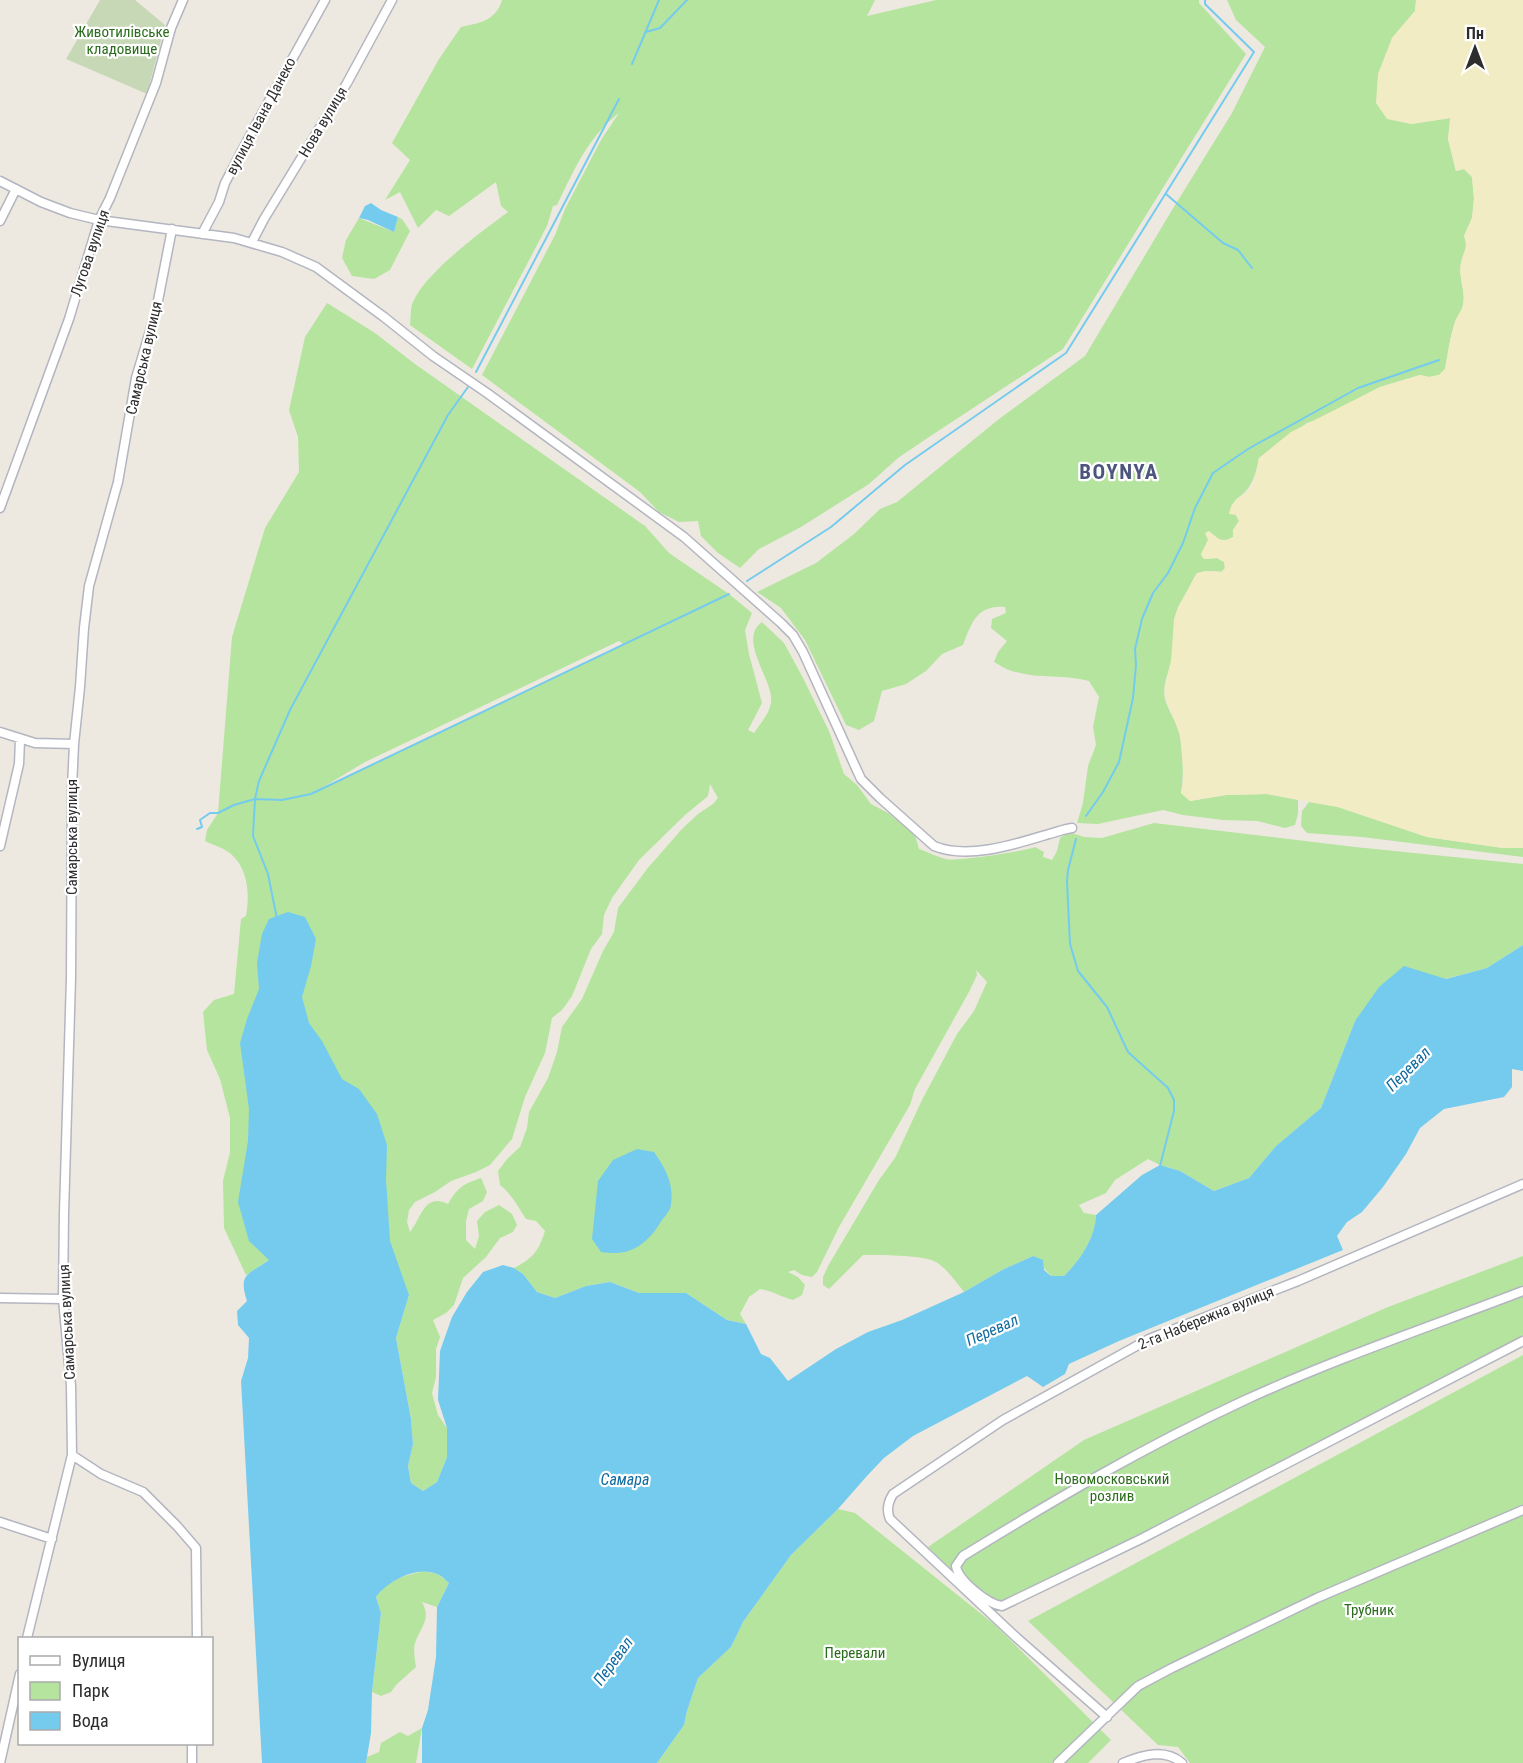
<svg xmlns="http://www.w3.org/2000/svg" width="1523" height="1763" font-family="'Roboto Condensed',sans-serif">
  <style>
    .green { fill: #b4e49e; fill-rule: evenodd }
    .sand { fill: #f2ecc4 }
    .cemetery { fill: #c7d8b7 }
    .water { fill: #75cbee }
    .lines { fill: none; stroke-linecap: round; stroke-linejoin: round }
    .stream { stroke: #75cbee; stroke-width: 2 }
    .minor-casing { stroke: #b3b6c0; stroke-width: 11 }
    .minor { stroke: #fff; stroke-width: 8 }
    .labels { text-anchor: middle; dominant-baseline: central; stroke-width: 4.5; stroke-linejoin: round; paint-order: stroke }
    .park-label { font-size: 15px; fill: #2a6c1c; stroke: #fff }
    .street-label { font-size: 15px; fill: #2d2d2d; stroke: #fff }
    .water-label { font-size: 16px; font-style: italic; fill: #0f6a9f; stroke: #fff }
    .district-label { font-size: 21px; font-weight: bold; letter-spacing: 1.5px; fill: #4d557e; stroke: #fff }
  </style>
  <rect width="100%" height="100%" fill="#eee9e0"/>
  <path class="green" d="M502 0H875L867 16 936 0H1199V3L1246 54 1063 349 926 439 898 458 869 484 801 527 759 549 740 568 718 553 701 536 698 521 679 522 659 512 640 492 482 375 555 235 565 209 601 140 619 113C588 137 574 170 557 205L553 206 547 226 472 369 410 325C411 318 410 308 413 302 426 272 482 231 508 212L501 206 496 182 449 216 436 210 418 228 400 192 385 200 410 160 392 143 439 59 461 27C479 23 496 21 502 0Z
    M1227 0H1416L1415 11 1392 38 1411 124 1451 118 1448 139 1456 171 1464 169 1472 177 1474 199 1472 218 1464 236C1469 248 1463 252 1461 263 1458 278 1466 290 1463 305 1462 311 1457 316 1455 322 1450 336 1448 354 1445 369L1439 375 1429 377 1420 375 1380 387 1321 418 1307 423 1259 458C1255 477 1252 489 1235 500L1236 515 1239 521 1233 530V537C1226 541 1222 541 1215 537L1208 540 1201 555 1204 559 1217 558 1224 562 1225 569 1222 572 1213 571 1197 573C1180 600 1177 632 1171 662 1168 674 1162 687 1165 699 1168 710 1176 721 1179 733 1183 748 1184 778 1181 793L1190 801 1226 795 1267 794 1298 800V814L1295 825 1285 828 1257 821 1223 820 1183 815 1163 810 1098 824 1077 823 1083 803 1088 766 1096 745 1093 727 1099 697 1089 681C1065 674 1040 679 1016 672 1009 671 1001 666 994 662L998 652 1007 641 991 628 992 619 1006 613 1005 607C977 605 972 622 963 645L942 654 926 671 906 684 882 691 874 721 859 730 846 725 805 640 781 608 757 592 816 563 854 534 880 509 897 502 999 419 1085 356 1172 210 1232 113 1265 47 1236 20Z
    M398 217 402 219 410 231 390 270 374 279 352 276 342 258 346 240 359 218 394 232Z
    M327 303 375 333 415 364 645 526 669 553 729 594 752 613 745 630 749 654 762 703 748 730 754 733C761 722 773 710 771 696 768 674 739 638 762 622L784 643 802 676 829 731 844 774 857 785 871 804 888 813 915 835 919 849C928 852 937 857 946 859 956 862 1025 851 1035 847L1044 852 1043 857 1052 860 1057 851 1060 838 1069 832 1084 837 1102 838 1154 823 1355 847 1523 864V945L1487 968 1445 979 1355 1021 1321 1108 1276 1146 1249 1178 1214 1191 1180 1171 1160 1165 1148 1159 1115 1180 1106 1193 1079 1205 1084 1213 1096 1215C1095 1238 1081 1259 1064 1276H1051L1033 1256 1002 1270 964 1292C956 1282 946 1267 934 1261 921 1255 879 1255 863 1255L829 1289 823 1285V1277L828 1266 879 1180 895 1158 922 1100 957 1034 974 1011 987 982 976 970 977 975 970 990 915 1089 910 1105 839 1227 817 1272 812 1277 802 1275 794 1270 788 1272 798 1277 805 1285 802 1295 793 1300C781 1297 772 1291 760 1289L749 1297 740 1314 746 1324 727 1320 686 1293H639L610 1282 586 1286 555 1298 537 1292 523 1274 514 1268C533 1259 539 1250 545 1231L536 1221 526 1219C518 1207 512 1194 500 1185L498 1171 507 1159 520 1147 527 1128 529 1112 548 1078 557 1052 562 1027 582 999 603 951 614 932 618 908 647 869 681 830 698 814 713 804 718 798 710 784 708 796 685 815 639 860 612 898 604 915 602 934 591 949 572 996 562 1010 552 1018 545 1053 525 1097 512 1139 490 1165 476 1172 451 1181 435 1192 415 1202 409 1210 407 1222 410 1232C421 1219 424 1192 448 1204 458 1187 463 1184 481 1178L487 1192 483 1201 469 1209 466 1221V1240L475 1249 479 1236 477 1221 485 1212 499 1205 512 1214 517 1225 513 1232 500 1238 486 1257 463 1278 454 1305 446 1313 433 1320 440 1337 436 1349V1377L432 1393 438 1415 447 1428V1457L437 1482 423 1491 411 1483 408 1466 413 1444 411 1419 396 1338 409 1295 269 1260 246 1275 224 1228 223 1181 230 1152V1118L220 1079 207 1050 203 1012 214 1000 234 994 241 919 246 916C250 894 248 869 231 854 224 848 213 845 205 841L207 830 218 813 232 637 265 528 299 472 298 437 289 410 305 337ZM619 641 623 644 320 789 365 762Z
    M1309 802 1338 807 1427 837 1503 848H1523V857L1362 837 1307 833 1301 826 1302 811Z
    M1523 1256V1337L1193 1508 993 1609 928 1547 1084 1440 1388 1307Z
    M1523 1355V1763H1190L1178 1747 1158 1745 1028 1621Z
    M838 1509 855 1513 995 1625 1111 1740 1088 1763H657L684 1725 687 1711 698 1678 731 1647 743 1622 791 1555Z
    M424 1571 438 1574 449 1583 437 1607 422 1602C432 1620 420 1627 415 1643 413 1650 415 1660 416 1667L397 1684 391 1692 381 1696 372 1692 381 1613 376 1597C388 1579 404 1576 424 1571Z
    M422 1728 416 1763H366L367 1757 379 1752 381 1743 400 1732 408 1736Z"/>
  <path class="sand" d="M1416 0H1523V848H1503L1427 837 1338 807 1267 794 1226 795 1190 801 1181 793 1184 778 1180 734 1165 697V686L1171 661 1174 619 1178 607 1197 573 1205 571 1221 572 1225 568 1224 562 1217 558 1204 559 1201 554 1208 540 1205 533 1209 531 1220 540H1227L1233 537V530L1239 521 1236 515 1229 514C1232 497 1242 499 1251 487 1256 479 1257 468 1259 458L1291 432 1380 387 1420 375 1429 377 1439 375 1445 369C1448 354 1450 337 1455 322 1457 316 1462 311 1463 305 1466 290 1458 278 1461 263 1463 252 1469 248 1464 236L1472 218 1474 199 1472 177 1464 169 1456 171 1448 139 1450 118 1411 124 1387 119 1376 103 1378 74 1392 38 1415 11Z"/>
  <path class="cemetery" d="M100 0H135L165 25 147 94 66 59Z"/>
  <path class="water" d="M371 203 381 210 398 217 394 232 368 220 359 218 365 206Z
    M288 912 305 917 316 939 311 966 302 997 309 1023 322 1041 342 1079 359 1089 377 1114 387 1145 386 1179 390 1241 409 1295 396 1338 411 1419 413 1444 408 1466 411 1483 423 1491 437 1482 447 1457V1428L438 1400 440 1351 452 1317 467 1292 483 1272 503 1265 514 1268 523 1274 537 1292 555 1298 586 1286 610 1282 639 1293H686L727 1320 746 1324 761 1354 770 1358 788 1381 836 1349 868 1332 902 1320 964 1292 1002 1270 1033 1256 1043 1260 1044 1270 1051 1276H1064C1081 1259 1095 1238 1096 1215L1142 1175 1160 1165 1180 1171 1214 1191 1249 1178 1276 1146 1321 1108 1355 1021 1379 987 1404 966 1446 979 1487 968 1523 945V1071L1512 1069V1087L1504 1097 1444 1109 1420 1128 1406 1154 1383 1187 1362 1212 1347 1222 1337 1236 1343 1250 1119 1341 1069 1364 1065 1374 1043 1387 1027 1376 913 1436 884 1458 866 1477 838 1509 791 1555 743 1622 731 1647 698 1678 687 1711 684 1725 657 1763H422V1728L428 1710 436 1657 437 1607 449 1583C445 1580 441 1575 437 1574 418 1565 387 1581 376 1597L381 1613 372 1692 371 1733 366 1763H262L241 1381 248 1358 249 1338 238 1325 237 1311 247 1301C238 1273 248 1275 269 1260L249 1241 238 1202 248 1141 249 1109 240 1043 247 1019 259 989 257 963 262 934 269 919Z
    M637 1149 654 1152C665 1168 674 1183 671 1204 671 1210 665 1216 662 1220 647 1245 630 1257 601 1252L592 1239 598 1181 613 1160Z"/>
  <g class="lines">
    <path class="stream" d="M646 32 660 28 687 0
      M632 64 659 0
      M1166 194 1223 243 1238 250 1252 268
      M476 372 619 99
      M747 581 831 527 905 465 1066 353 1254 52 1205 4V0
      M1086 816 1103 792 1119 762 1133 698 1136 665 1135 649 1142 619 1153 593 1168 573 1183 543 1195 508 1213 473 1248 449 1358 388 1439 360
      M197 829 202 827 200 820 210 813H218L234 805 255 799 282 800 311 794 729 594
      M1076 839 1068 870 1067 881 1070 944 1078 971 1107 1007 1128 1052 1168 1088 1174 1100V1111L1160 1166
      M277 919 268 874 253 836 255 799 259 781 290 710 448 415 468 387"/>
    <defs>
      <path id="minor" d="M0 181 41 202 70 213 99 220 234 238 282 252 316 267 384 317 433 356 487 393 684 537 781 623 793 635 803 652 861 779 880 798 934 846C968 860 1016 844 1049 834 1057 832 1064 829 1072 828
        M0 221 16 189
        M202 234 219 202 225 183 254 128 325 0
        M252 242 264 219 347 83 392 0
        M0 508 69 319 99 220 110 198 156 83 171 28 183 0
        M0 732 35 743 74 744
        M0 846 19 764 20 740
        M1523 1291C1429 1327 1334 1359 1243 1401 1146 1446 1054 1500 963 1556L956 1566C958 1580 987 1604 1002 1606L1141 1539 1523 1341
        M0 1298 63 1299
        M72 1455 101 1474 143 1492 177 1526 196 1548 197 1638
        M0 1522 52 1539
        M27 1638 72 1455 71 1386 63 1299 64 1213 71 978 72 788 74 744 80 687 84 628 89 586 118 482 136 378 156 311 172 229
        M1107 1717 1017 1638 890 1519C886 1510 888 1502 893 1494L1003 1420 1149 1339 1298 1281 1523 1184
        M0 1763 20 1674
        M192 1763V1744
        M1058 1763 1138 1686 1172 1668 1317 1598 1523 1510
        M1123 1763C1142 1755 1165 1748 1182 1763"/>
    </defs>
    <use href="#minor" class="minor-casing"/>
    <use href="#minor" class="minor"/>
  </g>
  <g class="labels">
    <g class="park-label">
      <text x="122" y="32">Животилівське<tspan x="122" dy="17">кладовище</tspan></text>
      <text x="1112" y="1479">Новомосковський<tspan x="1112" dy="17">розлив</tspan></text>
      <text x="1369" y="1610">Трубник</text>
      <text x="855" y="1653">Перевали</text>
    </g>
    <g class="street-label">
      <text transform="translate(261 116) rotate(-62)">вулиця Івана Данеко</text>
      <text transform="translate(323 122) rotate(-59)">Нова вулиця</text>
      <text transform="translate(90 253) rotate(-71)">Лугова вулиця</text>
      <text transform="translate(144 358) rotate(-77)">Самарська вулиця</text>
      <text transform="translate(72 837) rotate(-90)">Самарська вулиця</text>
      <text transform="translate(1206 1318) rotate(-22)">2-га Набережна вулиця</text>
      <text transform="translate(67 1322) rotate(-93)">Самарська вулиця</text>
    </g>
    <g class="water-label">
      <text transform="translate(1408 1069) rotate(-45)">Перевал</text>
      <text transform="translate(992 1330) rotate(-24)">Перевал</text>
      <text x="625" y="1479">Самара</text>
      <text transform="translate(613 1661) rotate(-54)">Перевал</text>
    </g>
    <g class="district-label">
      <text x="1119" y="472">BOYNYA</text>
    </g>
  </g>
  <rect x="18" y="1637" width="195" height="108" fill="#ffffff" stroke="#ababab" stroke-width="1.5"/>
  <rect x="30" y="1656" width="30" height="9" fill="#ffffff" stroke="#ababab" stroke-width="1.5"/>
  <text x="72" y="1667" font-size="18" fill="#2d2d2d">Вулиця</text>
  <rect x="30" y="1682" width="30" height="18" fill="#b4e49e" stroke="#ababab" stroke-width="1.5"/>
  <text x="72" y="1697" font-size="18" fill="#2d2d2d">Парк</text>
  <rect x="30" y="1712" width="30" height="18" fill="#75cbee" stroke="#ababab" stroke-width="1.5"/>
  <text x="72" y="1727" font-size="18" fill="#2d2d2d">Вода</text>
  <g transform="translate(1475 48)" stroke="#ffffff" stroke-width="4.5" paint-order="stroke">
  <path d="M0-4.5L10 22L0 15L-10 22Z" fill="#2d2d2d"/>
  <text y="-9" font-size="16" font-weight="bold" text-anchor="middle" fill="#2d2d2d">Пн</text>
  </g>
</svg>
